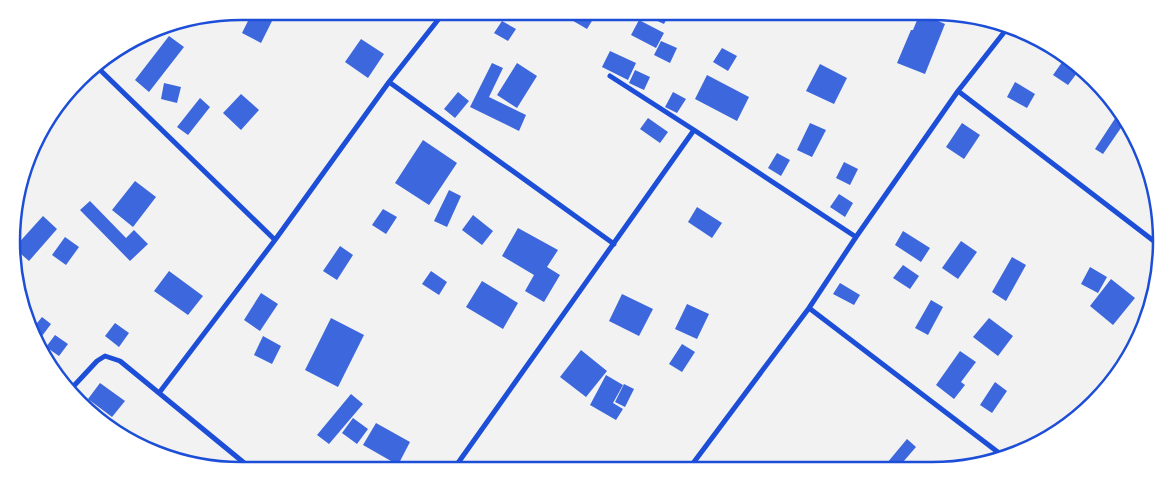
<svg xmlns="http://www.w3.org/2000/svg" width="1173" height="482" font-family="'Roboto Serif',serif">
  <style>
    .building { fill: #3d67dc }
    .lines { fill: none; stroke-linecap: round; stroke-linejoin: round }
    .minor { stroke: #1d4ed8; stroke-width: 5 }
    .rim { fill: none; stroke: #1d4ed8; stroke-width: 2.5 }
  </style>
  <rect width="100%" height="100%" fill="#f2f2f2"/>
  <path class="building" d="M253 11H268L275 15 261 43 242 33Z
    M556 11H598L587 29Z
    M635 11H663L669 14 664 24Z
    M774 11H797L793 20Z
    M920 13 945 24 925 74 897 63 911 30H913Z
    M639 20 664 33 656 48 631 35Z
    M502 21 516 29 508 41 494 33Z
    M169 36 184 47 149 92 135 80Z
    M361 39 384 54 368 78 345 62Z
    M661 41 677 48 670 63 654 55Z
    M722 48 737 56 728 71 713 62Z
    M610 51 636 63 628 80 602 67Z
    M1065 58 1083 68 1092 79 1090 82 1077 73 1068 85 1053 75Z
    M492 63 503 68 489 97 526 115 519 131 470 107Z
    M517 63 537 76 517 108 497 95Z
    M820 64 847 78 834 104 806 91Z
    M635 70 650 77 644 90 629 83Z
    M707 75 749 97 737 121 695 99Z
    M1015 82 1035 94 1027 108 1007 97Z
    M164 83 181 87 177 103 161 99Z
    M458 92 469 101 455 118 444 109Z
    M673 92 686 99 677 113 665 107Z
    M241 94 259 110 241 130 223 113Z
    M200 98 210 107 188 135 177 127Z
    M1118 114 1125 122 1103 154 1095 149Z
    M648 118 668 132 660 143 640 129Z
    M810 123 826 130 812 157 797 150Z
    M962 123 980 135 964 159 946 147Z
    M423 140 457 163 429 205 395 183Z
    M777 153 790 160 781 176 768 168Z
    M844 162 858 169 850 185 836 178Z
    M135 181 156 197 133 227 112 210Z
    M449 190 461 196 447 227 434 221Z
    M839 194 853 203 845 217 830 207Z
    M90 201 126 238 134 230 148 244 130 261 80 210Z
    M697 207 722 223 712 238 688 222Z
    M383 209 397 217 386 234 372 225Z
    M473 215 493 231 482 245 462 230Z
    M43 216 57 229 29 261 14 248Z
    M518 228 558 250 547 267 560 275 544 302 525 291 534 275 502 256Z
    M903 231 930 248 921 262 895 245Z
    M65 237 79 247 66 265 52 255Z
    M961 241 977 252 958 279 942 268Z
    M340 246 353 255 337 280 323 271Z
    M1012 257 1026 265 1006 301 992 292Z
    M903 265 919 276 910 289 893 278Z
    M1090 267 1107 277 1098 293 1081 284Z
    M169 271 203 296 188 315 154 291Z
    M431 271 447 282 439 295 422 284Z
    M1111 279 1135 298 1113 325 1090 306Z
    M482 281 518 303 503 329 466 307Z
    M840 283 860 295 854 305 833 294Z
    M261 293 278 304 260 331 244 320Z
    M622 294 653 309 639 336 609 321Z
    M931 300 943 307 928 335 915 328Z
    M687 304 709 314 697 339 675 329Z
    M42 317 51 324 39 340 33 328Z
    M331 318 364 335 338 387 305 370Z
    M989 318 1013 336 998 356 973 337Z
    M115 323 129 333 119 347 105 336Z
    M55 335 68 344 59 356 46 347Z
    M263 336 281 346 272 364 254 355Z
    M682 344 695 352 682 372 669 364Z
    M581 350 607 371 586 397 560 377Z
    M960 351 976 362 961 382 965 385 954 399 936 385Z
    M606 375 623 385 613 403 623 409 616 420 590 405Z
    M995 382 1007 391 992 413 980 405Z
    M100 383 125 401 112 417 88 399Z
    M624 384 634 389 625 407 615 402Z
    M351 394 363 404 329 444 317 435Z
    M353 418 368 429 357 444 342 433Z
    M376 423 410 442 398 465 363 445Z
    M907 439 916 447 903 462 911 469H882Z"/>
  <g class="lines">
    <path class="minor" d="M95 65 275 240
      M610 76 694 130
      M389 82 614 244
      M958 91 1159 245
      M809 308 1003 456
      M70 390 97 361 105 356 120 361 159 393
      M453 470 694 130 856 237
      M688 470 809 308 856 237 958 91 1009 26
      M254 471 159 393 275 240 389 82 445 11"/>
  </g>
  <path d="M0 0H1173V482H0ZM241 20H932A221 221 0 0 1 1153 241V241A221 221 0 0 1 932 462H241A221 221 0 0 1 20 241V241A221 221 0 0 1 241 20Z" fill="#fff" fill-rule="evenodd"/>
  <path class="rim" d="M241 20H932A221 221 0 0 1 1153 241V241A221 221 0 0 1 932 462H241A221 221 0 0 1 20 241V241A221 221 0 0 1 241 20Z"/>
</svg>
